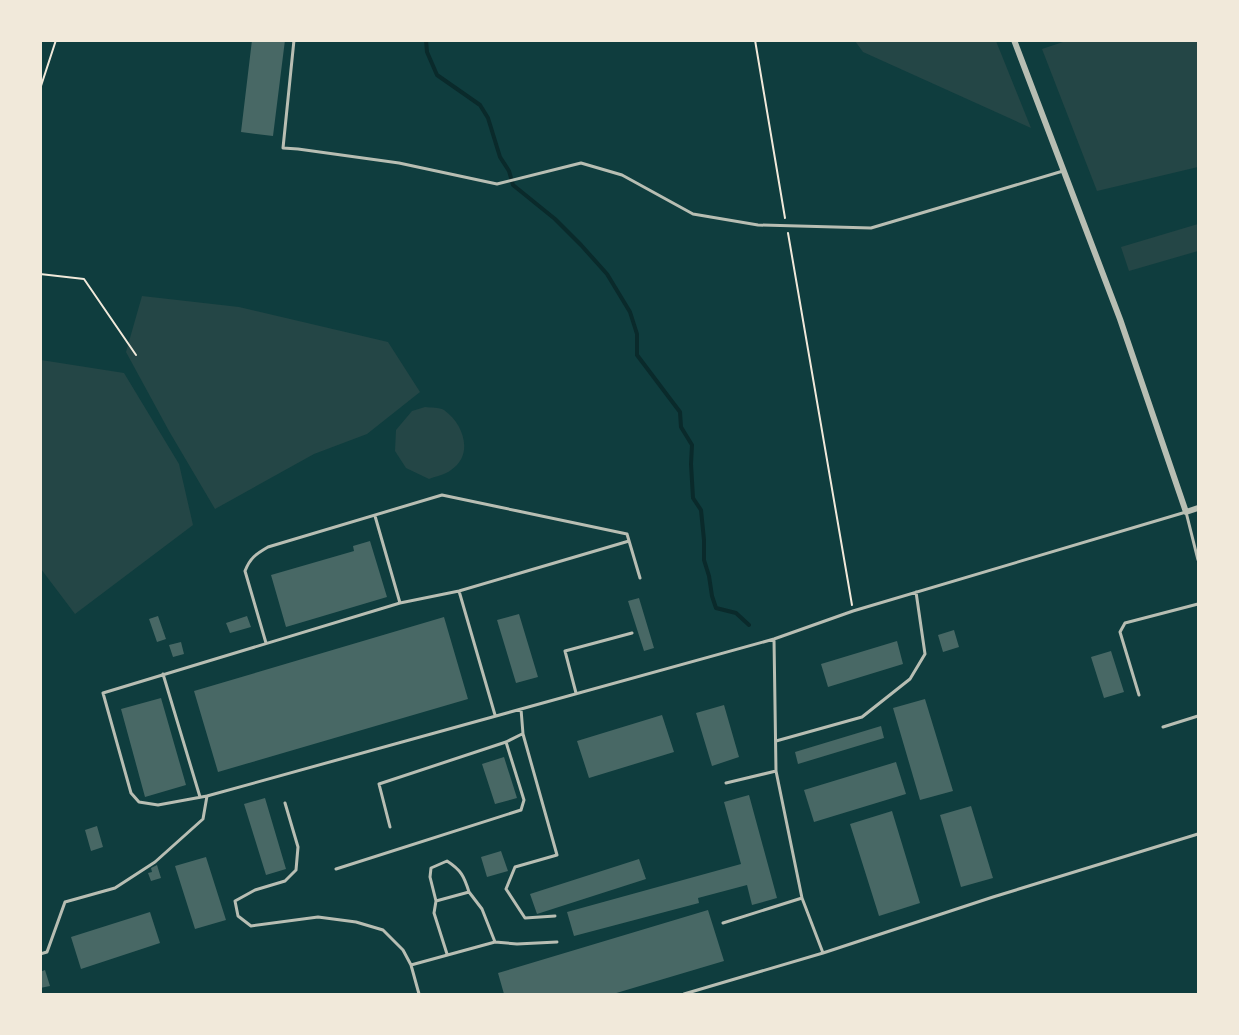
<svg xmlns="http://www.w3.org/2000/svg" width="1239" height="1035" font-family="Helvetica,sans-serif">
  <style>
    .green { fill: #244646 }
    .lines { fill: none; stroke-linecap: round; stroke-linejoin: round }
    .stream { stroke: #0a2a2b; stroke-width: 4 }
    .building { fill: #486865 }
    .path { stroke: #f1e9da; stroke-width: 2 }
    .service { stroke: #b8beb3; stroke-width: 3 }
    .minor { stroke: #b8beb3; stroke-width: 6 }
  </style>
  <rect width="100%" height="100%" fill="#0f3d3e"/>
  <path class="green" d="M1069 40 1198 41V167L1097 191 1042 49Z
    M855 41H996L1031 128 863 52Z
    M1198 224V251L1129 271 1121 247Z
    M142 296 239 307 388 342 420 392 367 434 314 454 215 509 169 431 126 352Z
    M41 360 124 373 179 464 193 525 75 614 41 569Z
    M425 407C431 408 439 407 444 410 464 424 474 455 451 470 445 475 436 476 429 479L406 468 395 451 396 430 412 411Z"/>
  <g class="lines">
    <path class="stream" d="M426 40 427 52 437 75 480 105 488 118 500 157 509 171 513 185 555 219 581 245 607 274 630 312 637 334V355L680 412 681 427 692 445 691 464 693 498 701 510 704 540V560L709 576 712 596 716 608 736 613 749 625"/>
  </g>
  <path class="building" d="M252 40H285L273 136 241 132Z
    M370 541 387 597 286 627 271 575 354 551 353 546Z
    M639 598 654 648 644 651 628 601Z
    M519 614 538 677 516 683 497 620Z
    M158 616 166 639 157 642 149 619Z
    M247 616 251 627 230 633 226 623Z
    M444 617 468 699 218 772 194 691Z
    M954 630 959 647 943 652 938 635Z
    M897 641 903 664 828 687 821 664Z
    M181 642 184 654 173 657 169 645Z
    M1111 651 1124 692 1104 698 1091 657Z
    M161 698 186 785 145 797 121 709Z
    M925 699 953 791 920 800 893 708Z
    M724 705 739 757 712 766 696 713Z
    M662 715 674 752 589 778 577 741Z
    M881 726 884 738 798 764 795 752Z
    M504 757 517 798 495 804 482 764Z
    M896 762 906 794 814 822 804 790Z
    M749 795 777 898 752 905 747 885 698 898 699 903 574 936 567 912 741 864 724 802Z
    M265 798 286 869 266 875 244 804Z
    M971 806 993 878 961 887 940 815Z
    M892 811 920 903 879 916 850 824Z
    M97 826 103 847 91 851 85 830Z
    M501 851 508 871 487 877 481 857Z
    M206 857 226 920 195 929 175 866Z
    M639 859 646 879 537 914 530 894Z
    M157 865 161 878 151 881 148 873 152 872 151 868Z
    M708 910 724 961 613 994H504L498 973Z
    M150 912 160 943 81 969 71 937Z
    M45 970 50 986 40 988V972Z"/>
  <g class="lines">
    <path class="path" d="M755 40 785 218
      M40 89 56 40
      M788 233 852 605
      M40 274 84 279 136 355"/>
    <path class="service" d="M294 40 283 148 298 149 399 163 497 184 581 163 622 175 693 214 758 225 871 228 1063 171
      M375 516 400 603
      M459 591 495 715
      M774 639 776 771 802 898 823 953
      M266 643 245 571C250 558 256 554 268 547L442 495 627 534 640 578
      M163 674 200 797
      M576 693 565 651 632 633
      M1139 695 1120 632 1125 623 1198 604
      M521 709 523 734 557 855 515 867 506 889 525 918 555 916
      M1163 727 1198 716
      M776 741 862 717 910 679 925 654 916 592
      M726 783 776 771
      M207 796 158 805 139 802 131 793 103 693 400 603 459 591 629 541
      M285 803 298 847 296 870 285 881 255 890 235 901 238 916 251 926 318 917 356 922 383 930 403 950 411 965 419 994
      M390 827 379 784 506 742 522 734
      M336 869 521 810 524 800 506 742
      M436 901 469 892 482 909 495 942
      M723 923 802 898
      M40 954 47 952 65 902 115 888 155 862 203 819 207 796 774 639 853 611 1186 512 1198 560
      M447 954 434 913 436 901 430 877 431 868 447 861C461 870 464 876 469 892
      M411 965 495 942 517 944 557 942
      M684 994 823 953 993 897 1198 834"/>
    <path class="minor" d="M1014 40 1120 319 1186 512 1198 508"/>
  </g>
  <rect width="1239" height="1035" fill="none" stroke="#f1e9da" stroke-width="84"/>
</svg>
